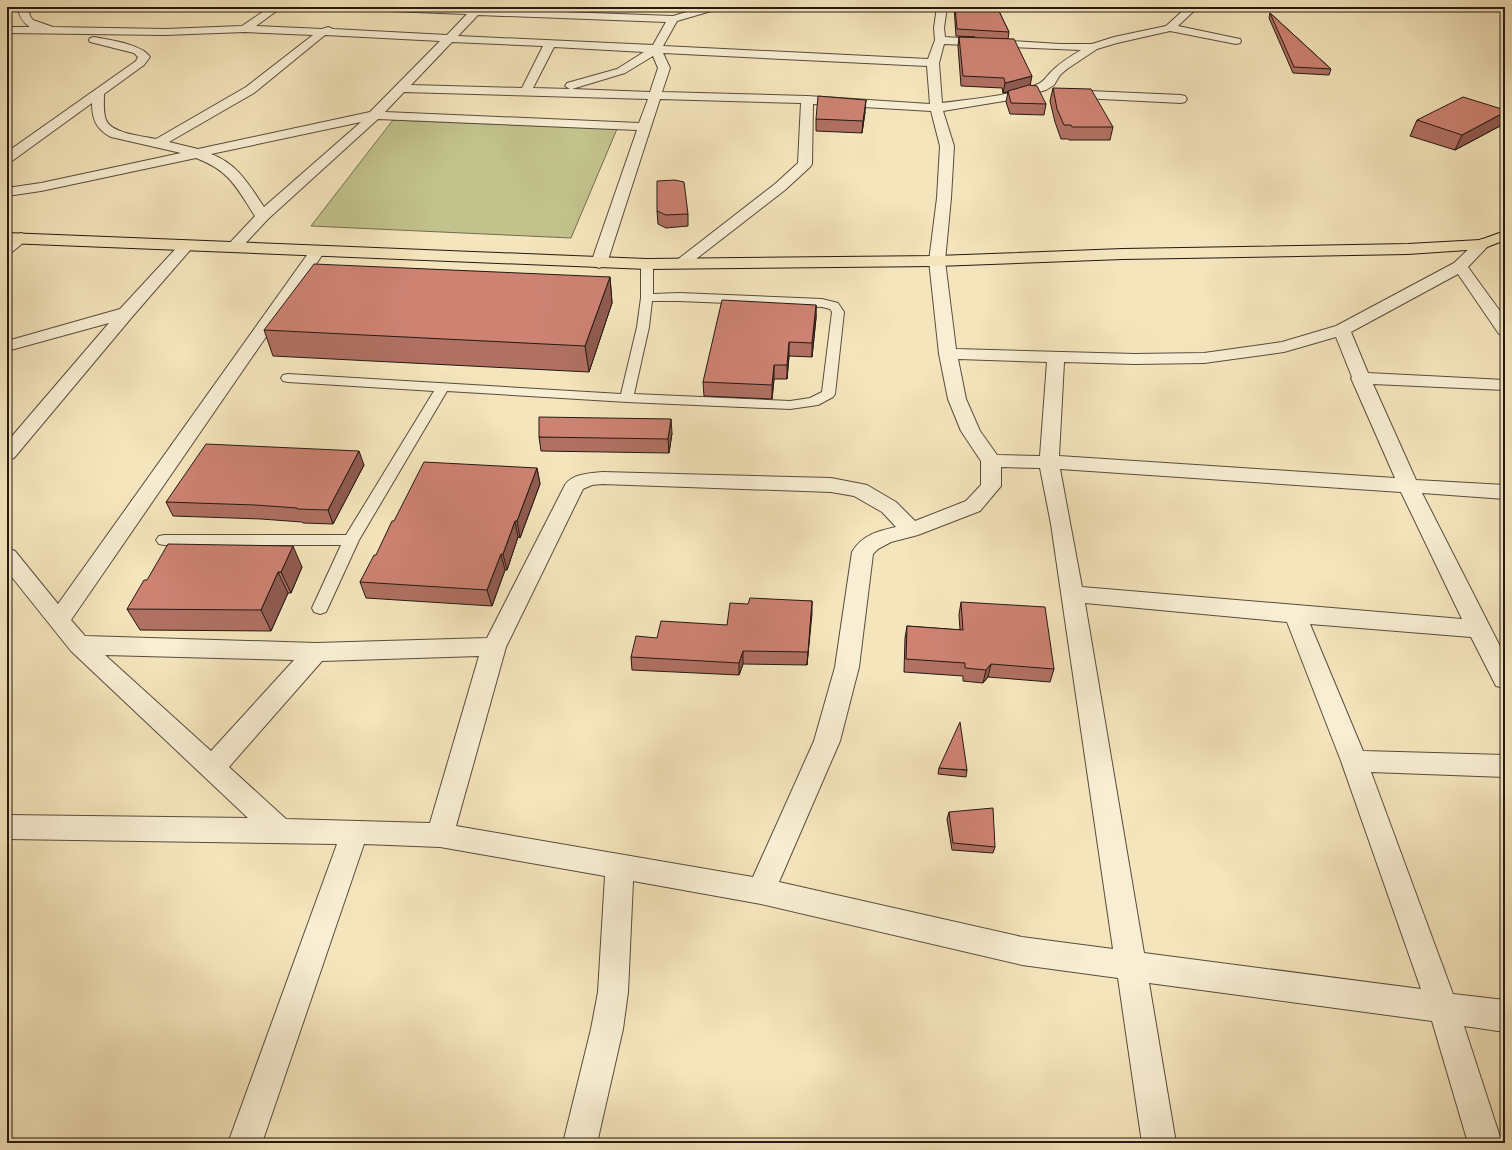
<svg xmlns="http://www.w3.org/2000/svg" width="1512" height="1150" font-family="Vollkorn,serif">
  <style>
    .green { fill: #c2c28c; stroke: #736e50 }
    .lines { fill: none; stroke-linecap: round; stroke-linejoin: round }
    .service-casing { stroke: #584c3d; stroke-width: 2 }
    .minor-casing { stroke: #584c3d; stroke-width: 2 }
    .trunk-casing { stroke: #241913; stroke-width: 2 }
    .service { fill: #f8eed3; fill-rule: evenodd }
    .minor { fill: #f8eed3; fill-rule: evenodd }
    .trunk { fill: #f5e5bc; fill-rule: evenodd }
    .wall { fill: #b07062; stroke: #241913 }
    .shaded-wall { fill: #905b50; stroke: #241913 }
    .building { fill: #cd8272; stroke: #241913 }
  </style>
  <rect width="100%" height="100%" fill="#f5e5bc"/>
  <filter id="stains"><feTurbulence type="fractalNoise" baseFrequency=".005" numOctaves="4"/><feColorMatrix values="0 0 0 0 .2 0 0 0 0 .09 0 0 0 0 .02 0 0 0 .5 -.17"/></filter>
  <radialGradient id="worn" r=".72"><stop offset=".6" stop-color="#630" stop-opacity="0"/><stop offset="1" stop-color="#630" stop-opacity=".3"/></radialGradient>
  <path class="green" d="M393 120 617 129 571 238 311 226Z"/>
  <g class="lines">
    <defs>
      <path id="service" d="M647 261 651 262 653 264V294L679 293 822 299 838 303 844 312 835 394 833 397 818 405 790 409 627 402 447 391 359 540 326 612 320 614 314 612 312 608 341 545H164L159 544 156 540 159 536 164 535H346L434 391 288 382 283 381 281 378 283 375 288 374 621 394 637 327 641 298V264L643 262ZM652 301H679L822 307 830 309 832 312 822 392 810 398 790 401 634 394 649 327Z"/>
      <path id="minor" d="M18 7H28L30 16 33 20 53 27 165 29 242 26 270 7H282L256 26 322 29 328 27 333 29 447 35 467 14 363 10 358 7H485L484 9 673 16 703 7H719L718 9 677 21 663 46 928 59 935 40 934 28 937 7H947L944 28 945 37 1060 44H1092L1114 37 1166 26 1187 7H1198L1178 26 1240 39 1241 41 1240 43 1236 44 1170 31 1117 43 1097 49 1067 69 1060 75 1054 85 1046 90 1010 100 943 111 954 146 951 198 945 261 956 349 1135 354 1204 353 1282 342 1336 326 1454 263 1477 241 1482 239 1487 241 1490 244 1468 267 1505 318V335L1499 334 1458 274 1351 332 1368 373 1505 380V390L1373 384 1416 480 1505 485V499L1422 493 1505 656V688L1496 686 1471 637 1310 624 1363 751 1505 755V777L1371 772 1453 994 1505 1000V1032L1464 1026 1502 1143H1468L1432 1021 1149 983 1176 1143H1142L1118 978 1022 965 761 904 633 881 628 992 623 1029 597 1143H563L591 1029 598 992 605 876 440 847 364 844 262 1143H228L337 844 7 839V815L248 818 71 651 7 571V548L15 551 58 604 312 248 317 246 322 248 325 251 71 620 85 636 316 643 487 638 565 485C572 474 590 473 602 472L831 478 867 485 896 502 915 521 966 501 981 485V461L961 431 948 399 939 354 929 261 937 198 940 146 931 111 813 104 812 164 810 167 785 190 687 266 682 268 677 266 674 263 677 260 775 184 798 163 801 103 660 99 607 263 604 266 599 268 594 266 591 263 637 130 378 119 268 219 239 250 234 252 229 250 226 247 255 216C236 187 230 171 196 158L41 191 7 196V188L41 183 181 153 111 137C96 129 92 119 92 103L12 161 7 162V152L136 61 138 57 134 53 90 42 89 40 90 38 94 37C109 40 142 44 150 57L144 65 104 94C104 102 103 112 106 120 112 134 143 136 156 139L246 87 313 35 245 32 165 35 7 33V27H30C22 22 19 16 18 7ZM478 15 666 22 653 45 458 36ZM325 35 440 41 370 112 198 149 169 142 254 93ZM452 42 543 46 522 88 411 85ZM944 44 1081 50C1071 56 1061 62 1053 70 1047 75 1045 81 1038 84 1012 96 971 99 942 103L939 63ZM554 47 644 52 617 69 567 83 565 86 570 89 533 88ZM663 53 927 66 930 104 807 96 662 92 670 68ZM653 56 658 68 650 92 572 89 625 73ZM404 92 648 99 639 123 385 112ZM361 122 264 207C249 185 238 164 211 154ZM1336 337 1352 377 1351 378 1395 478 1059 456 1064 362 1135 364 1204 363 1284 352ZM958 359 1047 362 1040 456 997 455 980 431 966 399ZM1001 467 1040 468 1051 524 1113 949 1022 937 779 882 840 741 859 667 873 554 878 549 891 542 918 535 980 511 1001 486ZM1060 469 1401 492 1462 619 1082 587ZM602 484 831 492 854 496 882 512 896 527C878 531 862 535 852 552L835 667 814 741 753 877 456 826 506 647 583 489 592 485ZM1085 603 1287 622 1341 761 1421 989 1144 953ZM105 655 294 660 211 751ZM479 656 430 823 286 819 229 767 322 661Z
        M1066 90 1181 95 1185 96 1187 99 1185 102 1181 103 1062 97 1060 94 1062 91Z
        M21 233 26 235 29 238 12 252 7 254V242L16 235Z
        M186 241 191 243 194 246 191 249 132 317 14 458 7 460V442L109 323 7 351V341L120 309 181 243Z"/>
      <path id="trunk" d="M1505 231V240L1482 249 1408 254 1123 259 937 266 647 269 7 243V233L647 259 937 256 1123 249 1408 244 1480 240Z"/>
    </defs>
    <use href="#service" class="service-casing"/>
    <use href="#minor" class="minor-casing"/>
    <use href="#trunk" class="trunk-casing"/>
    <use href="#service" class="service"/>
    <use href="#minor" class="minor"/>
    <use href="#trunk" class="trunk"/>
  </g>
  <path class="wall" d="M954 7H997L1009 32 1008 39 1030 85 1046 104 1044 115 1010 114 1006 102 1008 92 1003 93 1002 88 961 86 958 46 959 37H975L956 36Z
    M1270 13 1331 69 1329 75 1293 73 1269 18Z
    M1053 88 1113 127 1110 140H1069L1068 139H1061L1055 122 1050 101Z
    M1505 110V116L1500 126 1455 150 1410 136 1417 120Z
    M865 112 862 133 816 131V119Z
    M657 211 688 214V226L666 228 658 224Z
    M610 277 612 303 589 372 273 356 264 330Z
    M816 305V318L812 357 789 356 787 379H774L772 399 704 396 703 382Z
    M672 433 669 453 541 451 539 437Z
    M364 465 333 524 303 523 302 522 261 519 173 516 166 502Z
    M537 468 540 484 520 538 518 537 507 570H505L492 606 366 598 360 582 376 555Z
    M302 567 291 593H288L271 631 140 630 127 609Z
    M812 601 807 665 743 664 739 675 632 670 631 657 657 638 727 625 748 604Z
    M961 602 1054 669 1050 682 988 677 983 683 963 681V676L904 672 905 638 907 626 960 630 959 615Z
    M939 768 967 770 966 777 938 774Z
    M949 812 995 847 993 853 952 850 947 819Z"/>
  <path class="shaded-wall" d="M1032 76 1030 86 1003 93 1005 83Z
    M866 100 865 112 862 133 863 121Z
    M1505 112V116L1500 126 1455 150 1462 135Z
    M610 277 612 303 589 372 585 346Z
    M816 305V318L812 357V343Z
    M789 342V356L787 379V365Z
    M774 365V379L772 399V385Z
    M671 419 672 433 669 453 668 439Z
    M359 451 364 465 333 524 328 510Z
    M537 468 540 484 520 538 517 521Z
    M515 521 518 537 507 570 503 554Z
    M293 546 302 567 291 593 281 572Z
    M501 554 505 570 492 606 487 590Z
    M278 572 288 593 271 631 261 610Z
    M812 601V614L807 665 808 652Z
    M743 651V664L739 675V663Z
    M991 664 988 677 983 683 986 670Z"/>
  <path class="building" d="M955 7H997L1009 32 957 29Z
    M1270 13 1331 69 1294 67Z
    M959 37 1014 39 1032 76 1005 83 1004 78 963 76Z
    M1029 85 1037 86 1046 104 1011 103 1008 91Z
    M1053 88 1091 89 1113 127H1072L1071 125H1064L1057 109Z
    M818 96 866 100 863 121 816 119Z
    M1463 97 1505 110V112L1462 135 1417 120Z
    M675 180 684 182 688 214 666 215 657 211V181Z
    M314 264 610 277 585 346 264 330Z
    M722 300 816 305 812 343 789 342 787 365H774L772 385 703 382Z
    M539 417 671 419 668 439 539 437Z
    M206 444 359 451 328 510 297 509V508L255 505 166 502Z
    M424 462 537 468 517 521H515L503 554H501L487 590 360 582 374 555H376L392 521H394Z
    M168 544 293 546 281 572H278L261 610 127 609 144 580H147Z
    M750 598 812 601 808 652 743 651 739 663 631 657 636 636 657 638 661 621 727 625 730 603 748 604Z
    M961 602 1045 607 1054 669 991 664 986 670 965 668V663L906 659 907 626 963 630Z
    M960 722 967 770 939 768Z
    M993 808 995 847 953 843 949 812Z"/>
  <rect width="1512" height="1150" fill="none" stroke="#f5e5bc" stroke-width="24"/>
  <rect x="8" y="8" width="1496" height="1134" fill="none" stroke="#241913" stroke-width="2"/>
  <rect x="12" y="12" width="1488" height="1126" fill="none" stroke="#241913"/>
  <rect width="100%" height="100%" filter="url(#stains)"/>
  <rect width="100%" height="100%" fill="url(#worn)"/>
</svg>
